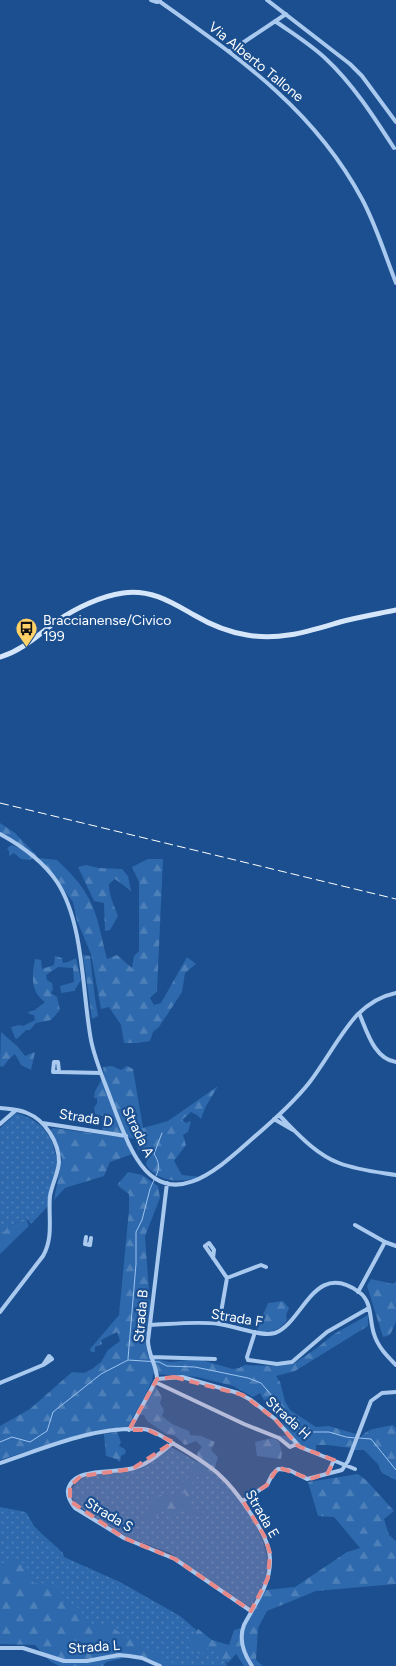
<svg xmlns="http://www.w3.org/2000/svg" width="396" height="1666" font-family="Figtree,sans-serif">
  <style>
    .grass { fill: url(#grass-dots) }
    .forest { fill: url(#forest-firs) }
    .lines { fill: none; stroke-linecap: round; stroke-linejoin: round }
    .stream { stroke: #9cc4f0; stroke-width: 1 }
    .street { stroke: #a9c9ee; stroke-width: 4 }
    .secondary { stroke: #d6e6fa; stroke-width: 5 }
    .rail { stroke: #fff; stroke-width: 1; stroke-dasharray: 9 4; stroke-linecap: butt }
    .marked { fill: #e88989; fill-opacity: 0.2; stroke: #e88989; stroke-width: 4; stroke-dasharray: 10 6; stroke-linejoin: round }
    .labels { text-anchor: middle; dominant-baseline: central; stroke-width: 4.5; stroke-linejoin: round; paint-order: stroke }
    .street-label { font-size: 14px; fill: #fff; stroke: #1b4f8f }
    .poi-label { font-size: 14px; fill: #fff; stroke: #1b4f8f; text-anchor: start }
  </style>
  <defs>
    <pattern id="grass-dots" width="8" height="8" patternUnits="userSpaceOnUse" patternTransform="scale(1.25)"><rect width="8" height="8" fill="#2e69ad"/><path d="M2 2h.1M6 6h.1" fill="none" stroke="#4d80b9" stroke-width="1.8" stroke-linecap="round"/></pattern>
    <pattern id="forest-firs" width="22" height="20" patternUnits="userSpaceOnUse" patternTransform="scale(1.25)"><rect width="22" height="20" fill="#2e69ad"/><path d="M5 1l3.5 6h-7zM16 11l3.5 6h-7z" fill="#4d80b9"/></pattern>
  </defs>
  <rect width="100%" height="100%" fill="#1b4f8f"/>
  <path class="grass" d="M16 1113C37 1119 50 1130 55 1152 56 1155 57 1160 57 1163 55 1180 47 1186 49 1205L31 1224 26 1218 8 1227 0 1236V1128Z
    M171 1447C185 1455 199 1462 211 1471 236 1491 270 1535 267 1569 266 1582 258 1596 250 1607L170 1553 127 1537 99 1520 76 1504 72 1497V1489C89 1465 110 1478 134 1470 149 1466 160 1456 171 1447Z
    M0 1507 26 1512 34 1526 42 1534 63 1553 64 1557 120 1582 180 1616 222 1652 227 1666H168L93 1628 0 1565Z"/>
  <path class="forest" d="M0 823 15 833 37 856 30 860 21 859 14 853 9 856V851L7 848 12 845 23 850 0 835Z
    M39 858 57 860C67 870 78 880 85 892 98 911 101 937 107 959L117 955 132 968 134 956 139 951V882L132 867 148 859H163L157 991 150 998 154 1005 161 1003 187 957 196 964 185 973 182 992 159 1027 153 1032 150 1041 137 1043H124L121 1025 109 1007 101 1009 91 954 77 921 73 902Z
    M86 865 99 868 122 869 128 876 131 891 115 879 109 884C109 896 114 905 118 916L110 930 105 931 104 903 94 901 78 867Z
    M83 955 90 956 95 998 98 1016 92 1019Z
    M55 956 62 958 63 963 68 962 76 958 81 980 74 991 61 993 60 986 74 982 73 968 58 967 46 975 47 980 52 983 53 989 51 993 57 997 60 1010 51 1020 36 1023 30 1030H26L17 1039 15 1038 11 1027 19 1025 23 1026 35 1020 34 1015 29 1014 28 1012 35 1010 45 1002C30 992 32 975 35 959L41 960 42 969 54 965Z
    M1 1032 18 1047 25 1056 35 1052 31 1070 21 1065 15 1054 9 1059 3 1067 0 1066Z
    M112 1066 121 1070 127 1066 133 1069 143 1128 168 1121 218 1086 205 1108 201 1119 197 1115 191 1112 182 1120 186 1123 191 1121 188 1132 183 1135 186 1145 174 1161 182 1175 201 1177C181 1183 159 1183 146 1165L148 1153 138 1149 135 1139 102 1132 103 1116 95 1114 94 1107 97 1104V1098H94L95 1091 104 1076 103 1067Z
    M53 1128 127 1138 133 1154 110 1162 104 1176 65 1188 54 1200 62 1158 51 1130Z
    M128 1172 142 1175 158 1186 160 1198 145 1236 150 1305 147 1347 150 1358 170 1362 198 1359 233 1369 239 1368 245 1365 274 1366 293 1364 317 1348 334 1334 368 1315V1326L295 1371 276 1376 280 1382 285 1401 290 1410 316 1427 329 1426 356 1434 351 1448 327 1445H316V1453L299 1445 293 1448 288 1447 285 1440 278 1438 279 1435 292 1437 280 1419 269 1409 260 1393 253 1397 233 1386 198 1377 153 1374 152 1381 146 1393 156 1387 162 1397 160 1403 164 1410 162 1416 172 1424 189 1431 190 1435 201 1436 215 1442 211 1450 218 1457 214 1471C190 1476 189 1483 192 1507L204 1513 202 1517 190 1515 185 1510 176 1513 173 1518 165 1513V1509L153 1519 146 1520 142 1515C148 1505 154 1496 165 1493L173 1498 178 1493 185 1499 186 1495 181 1489 180 1482H185L198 1461 197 1453 202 1447 196 1441 185 1445 175 1436 166 1434 147 1421 144 1415H140L146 1394 127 1428C83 1430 42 1447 0 1460V1426L30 1409 72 1372 84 1373 92 1369 101 1362 108 1350 120 1341 117 1332 101 1340 102 1344 95 1347V1352H91L90 1349 119 1315 129 1210V1194L117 1185Z
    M26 1218 29 1226 0 1254V1236L8 1227Z
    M371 1279 393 1284 396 1282V1322L390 1335 383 1337 367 1286Z
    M283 1301 289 1308 286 1315 287 1320C280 1330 270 1334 258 1331L256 1318 258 1323 264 1321 263 1315 268 1303Z
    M393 1425 396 1428V1480L382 1473 378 1464 364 1450H354C364 1427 370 1430 393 1425Z
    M117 1432 121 1442 119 1446 125 1449 126 1453 121 1456 120 1462 116 1459 106 1456 104 1434Z
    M272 1438 279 1441 282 1453 281 1459 257 1456 255 1442Z
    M358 1474 367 1481 394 1511 384 1519 389 1535 396 1541V1584L316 1591 267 1611 258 1628 256 1660 263 1666H244L236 1654 228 1663 208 1648 203 1653 196 1654 190 1644 198 1629 212 1640 229 1645 234 1630 245 1627 265 1590 295 1587 347 1552 360 1548 334 1517 318 1516 308 1482Z
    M19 1559 30 1572 28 1584 41 1583 60 1587 64 1598 60 1602 76 1606 91 1624 112 1627 126 1637 178 1666H161L136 1655 106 1662 103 1666H59L50 1661 35 1645 0 1644V1563H8Z"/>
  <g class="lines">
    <path class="stream" d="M156 1176C160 1167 159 1162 154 1154L162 1133
      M128 1359 136 1264V1232L142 1220 150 1189 154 1180
      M359 1438 371 1439 396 1470
      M0 1442 12 1437 30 1442 47 1431 53 1412 101 1374 128 1360 159 1362 167 1366 195 1367 248 1378 261 1383 303 1432H329L346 1437 355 1438"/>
    <path class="street" d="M151 0 157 2 160 0
      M267 0 350 64 362 76 396 122
      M159 1C239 58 314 109 362 199 376 225 385 255 396 283
      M275 21C292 33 310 44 325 58 353 84 374 117 394 148
      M229 52 286 14
      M0 834C22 846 43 861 57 882 84 923 82 992 91 1040 95 1060 103 1078 110 1097 118 1118 125 1140 137 1159 172 1215 221 1166 253 1138 273 1121 293 1103 309 1083 326 1061 339 1035 357 1015 368 1004 381 996 396 993
      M359 1013C367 1031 374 1059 396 1062
      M59 1072H53L54 1062H58L59 1072 101 1073
      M0 1108C9 1109 18 1109 27 1113 45 1120 59 1142 59 1162 58 1174 52 1184 50 1196 48 1216 54 1237 43 1256L0 1312
      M279 1115C297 1133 315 1154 339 1163 357 1170 377 1172 396 1175
      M274 1119 293 1130
      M42 1123 126 1136
      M0 1124 16 1110
      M355 1225 385 1242 396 1246
      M86 1237 85 1244 90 1245 91 1238
      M205 1246 227 1278 261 1265 266 1267
      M205 1246 209 1243 214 1250 213 1258
      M358 1292 385 1242
      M219 1324 227 1278
      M150 1325C173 1324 197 1321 219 1324 227 1325 236 1328 245 1330 254 1332 265 1336 275 1333 303 1323 314 1259 359 1292 373 1302 369 1320 374 1334 378 1347 387 1356 396 1365
      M255 1332 247 1357 248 1360 277 1364 292 1362 327 1332 369 1308
      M151 1357 215 1359
      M157 1379 182 1377 238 1393 251 1400 275 1419 300 1447 355 1469
      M155 1382 244 1424 279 1438 290 1447 297 1444
      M0 1383 43 1365 52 1359 49 1356 43 1365
      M129 1430 157 1379C157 1366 148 1354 148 1341L167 1183
      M173 1443C161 1452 149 1464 134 1468 116 1474 73 1466 68 1490 67 1497 71 1503 75 1508L124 1538 175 1559 251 1611
      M0 1463C45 1448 95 1426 143 1429 154 1430 165 1438 174 1444 212 1466 227 1477 251 1514 260 1528 269 1542 270 1559 271 1584 255 1604 244 1625 238 1640 244 1654 252 1666
      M328 1473 334 1460
      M243 1501 267 1485 272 1475 278 1469 289 1470 307 1479 342 1470 348 1461 371 1401 382 1393 396 1392
      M0 1648H23L64 1661H87L119 1655 129 1656 142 1658 160 1666"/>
    <path class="secondary" d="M0 657C23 650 38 635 57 621 76 608 101 596 123 593 151 589 171 602 194 615 211 625 228 632 247 635 280 641 309 631 340 622 359 617 377 614 396 610"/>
    <path class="rail" d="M0 803 396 899"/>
  </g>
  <path class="marked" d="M174 1377 243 1395 275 1419 298 1446 334 1460 328 1473 310 1479 278 1467 267 1485 243 1501 265 1537 270 1553 268 1578 251 1611 175 1559 124 1538 70 1501V1486L81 1476 132 1469 173 1442 148 1430H129L157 1379Z"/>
  <defs>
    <symbol id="bus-pin" viewBox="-11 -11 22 30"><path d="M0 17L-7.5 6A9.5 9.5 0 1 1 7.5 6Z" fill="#ffd166" stroke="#1b4f8f"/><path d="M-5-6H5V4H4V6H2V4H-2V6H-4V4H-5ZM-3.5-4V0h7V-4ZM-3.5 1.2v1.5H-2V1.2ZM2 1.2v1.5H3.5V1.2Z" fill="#111"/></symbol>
  </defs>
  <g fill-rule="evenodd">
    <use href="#bus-pin" x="14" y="616" width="25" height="34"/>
  </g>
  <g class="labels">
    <g class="street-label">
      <text transform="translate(256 62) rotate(39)">Via Alberto Tallone</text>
      <text transform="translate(86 1118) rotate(9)">Strada D</text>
      <text transform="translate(138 1132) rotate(64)">Strada A</text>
      <text transform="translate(141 1316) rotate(-85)">Strada B</text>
      <text transform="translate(237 1318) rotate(9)">Strada F</text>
      <text transform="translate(288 1418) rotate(43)">Strada H</text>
      <text transform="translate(262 1514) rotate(60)">Strada E</text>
      <text transform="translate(109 1515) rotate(31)">Strada S</text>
      <text transform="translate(94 1647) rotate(-4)">Strada L</text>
    </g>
    <g class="poi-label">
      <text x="43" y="620">Braccianense/Civico<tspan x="43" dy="16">199</tspan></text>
    </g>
  </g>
</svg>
